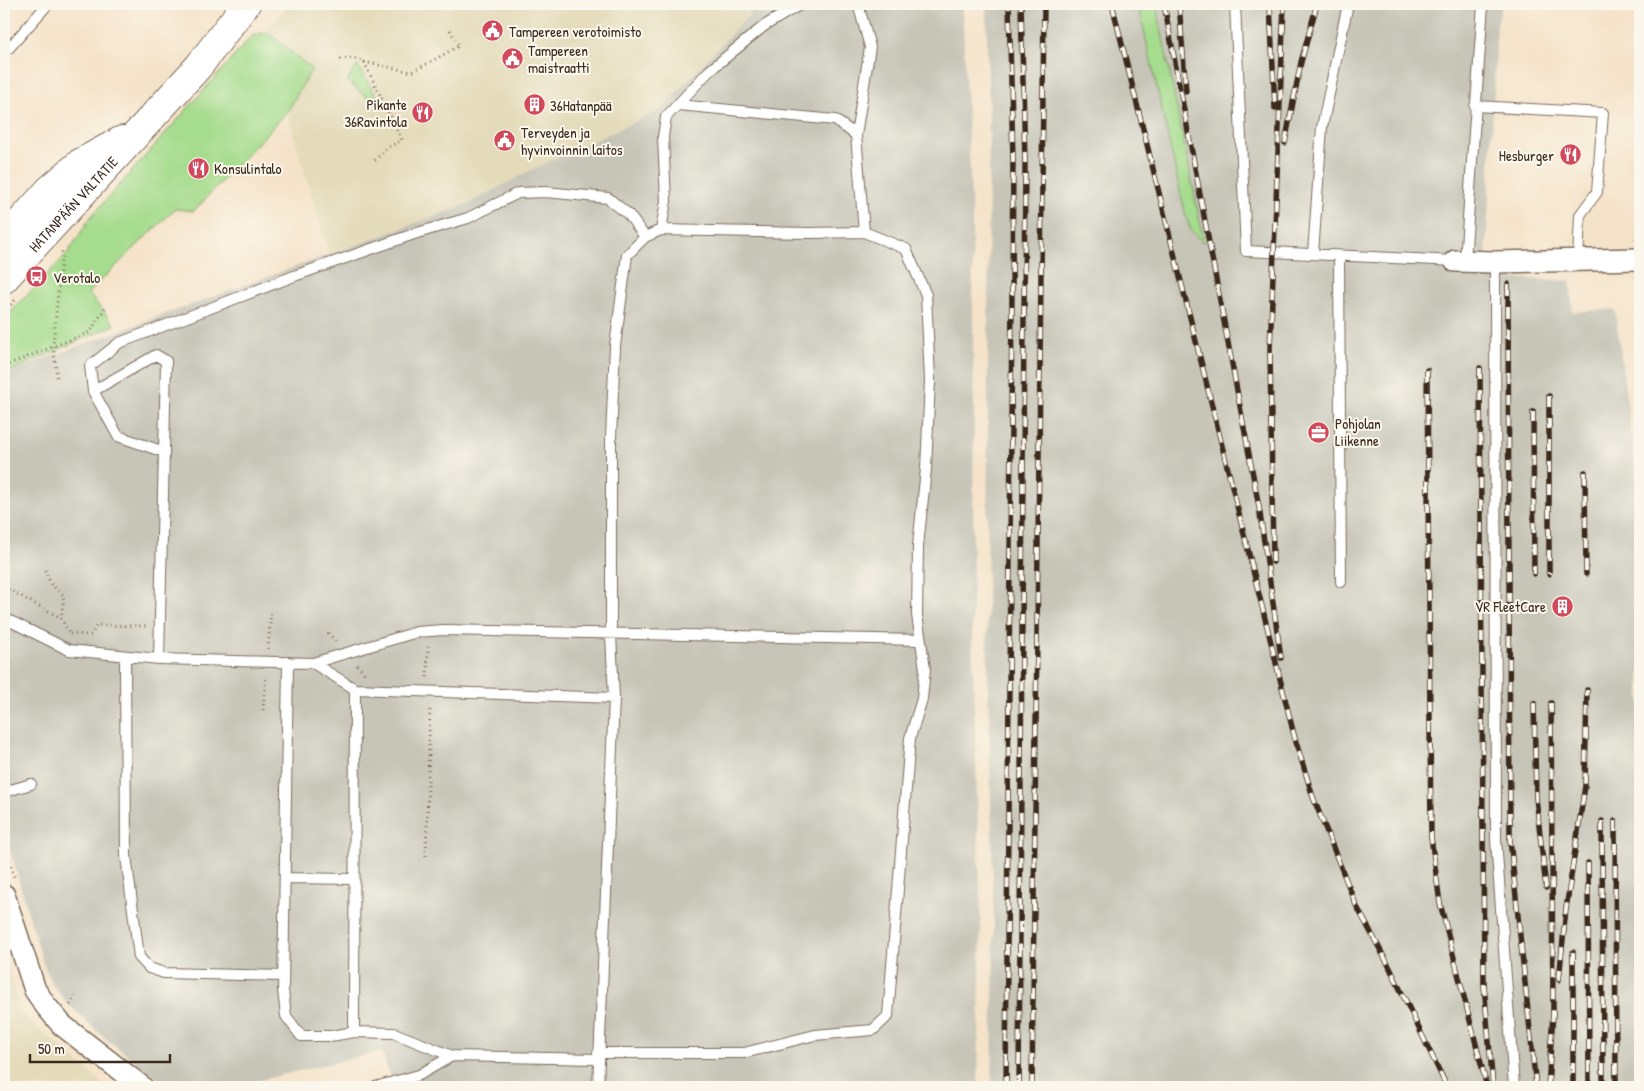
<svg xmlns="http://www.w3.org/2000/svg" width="1644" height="1091" font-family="'Patrick Hand',sans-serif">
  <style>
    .built { fill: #e4dbba }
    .industrial { fill: #c6c5b8 }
    .green { fill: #a5dc8d; stroke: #708356 }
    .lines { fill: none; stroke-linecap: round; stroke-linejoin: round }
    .lane-casing { stroke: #7c6b5a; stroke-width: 12 }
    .street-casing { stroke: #7c6b5a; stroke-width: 24 }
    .secondary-casing { stroke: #7c6b5a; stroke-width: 30 }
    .path { stroke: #7c6b5a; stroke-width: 3; stroke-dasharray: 1 4; stroke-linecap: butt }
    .lane { stroke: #fff; stroke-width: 10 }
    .street { stroke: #fff; stroke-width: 21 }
    .secondary { stroke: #fff; stroke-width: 28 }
    .rail-casing { stroke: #3b2a1e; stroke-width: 5.5 }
    .rail { stroke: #fbf7ec; stroke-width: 4; stroke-dasharray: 11; stroke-linecap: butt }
    .labels { text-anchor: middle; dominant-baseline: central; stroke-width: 4; stroke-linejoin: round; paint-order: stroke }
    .poi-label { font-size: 15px; fill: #3b2a1e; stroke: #fbf7ec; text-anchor: start }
    .street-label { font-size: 15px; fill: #3b2a1e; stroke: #fbf7ec }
  </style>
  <rect width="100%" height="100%" fill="#fbf7ec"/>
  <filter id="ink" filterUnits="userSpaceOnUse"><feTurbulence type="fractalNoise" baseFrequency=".02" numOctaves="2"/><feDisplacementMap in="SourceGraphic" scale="10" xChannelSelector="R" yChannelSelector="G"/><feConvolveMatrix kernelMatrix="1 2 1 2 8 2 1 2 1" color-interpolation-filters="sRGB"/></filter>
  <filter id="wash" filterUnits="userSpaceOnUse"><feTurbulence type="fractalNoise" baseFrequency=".0096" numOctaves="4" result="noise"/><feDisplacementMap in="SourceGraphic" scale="20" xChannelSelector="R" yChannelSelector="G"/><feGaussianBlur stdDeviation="1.12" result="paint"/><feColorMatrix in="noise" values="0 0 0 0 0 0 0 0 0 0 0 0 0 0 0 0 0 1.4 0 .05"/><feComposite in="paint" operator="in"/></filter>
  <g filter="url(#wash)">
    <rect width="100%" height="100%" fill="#f5e3c9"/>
    <path class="built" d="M288 4H759L660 110 535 168 470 203 329 253 287 112 312 69 267 32Z
      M4 953 21 1013 107 1087H4Z"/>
    <path class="industrial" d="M759 4H962L972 216 974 418 972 636 981 923 978 1087H393L382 1051 232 1087H169L105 1038 67 1003 52 984 43 963 4 830 5 373 470 203 535 168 660 110Z
      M986 4H1138L1186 217 1191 230 1204 242 1156 4H1502L1497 25 1485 277 1570 281 1573 312 1615 309 1640 506V944L1636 1087H992L994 924 987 635 989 114Z"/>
    <path class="green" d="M1138 4H1156L1204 242 1201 241 1191 230 1186 217Z
      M267 32 312 69 287 112 194 211 175 209 88 293 115 325 5 373 4 319 67 254 90 218 252 36Z
      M358 65 378 99 367 97 347 81Z"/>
  </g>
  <g filter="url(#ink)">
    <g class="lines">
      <defs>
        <path id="lane" d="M858 4 870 47 856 135 864 232
          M1235 4 1246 251 1455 261
          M4 49 9 48 48 4
          M678 105 835 120 856 135
          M1475 106 1603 113 1597 192 1580 215 1578 261
          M661 230 666 201 663 137 666 117 709 71 764 26 801 4
          M1313 254 1322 127 1348 4
          M1339 256 1341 582
          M1465 261 1483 4
          M1495 262 1496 840 1514 1087
          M93 391 90 366 119 343 297 275 414 234 468 218 518 193 546 192 608 198 629 215 645 237
          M4 618 69 650 159 659 313 663 417 632 443 630 920 640
          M125 656 126 856 139 957 149 968 164 973 283 976
          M159 659 164 452 118 436 93 391 156 355 166 361 164 452
          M288 662 283 990 286 1016 301 1036H331L354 1032 394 1033 452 1056 598 1059
          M313 663 355 689 614 698
          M4 792 31 784
          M285 878 354 879
          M354 1032 355 689
          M375 1087 419 1075 452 1056
          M598 1087 614 698 611 634V438L615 346 627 255 645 237 661 230 809 233 864 232 906 249 926 295 930 380 926 469 918 546 917 615 925 669 922 699 910 738 888 1016 873 1030 815 1035 744 1053H598"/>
        <path id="street" d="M1455 261 1495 262 1640 259
          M4 895 35 990 46 1006 62 1025 142 1087"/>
        <g id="secondary">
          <path d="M4 240 50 189 80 163 122 140"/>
          <path id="s1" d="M4 279 198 67 246 4"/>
        </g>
      </defs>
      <use href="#lane" class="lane-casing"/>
      <use href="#street" class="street-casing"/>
      <use href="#secondary" class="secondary-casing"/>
      <path class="path" d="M340 59 353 58 364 62 402 140 388 147 374 161
        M364 62 412 72 459 46 450 30
        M1636 239 1640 187
        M1637 278 1640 359
        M4 312 16 299
        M4 366 90 332 107 305
        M57 377 53 346 62 250
        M45 570 51 584 64 596 61 618
        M4 587 61 618 70 635
        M328 633 336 642
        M70 634 91 635 97 625 146 626
        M268 649 271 612
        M357 665 366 675
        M427 677 428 644
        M263 710 266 675
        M4 842 15 880
        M426 856 430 706
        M70 1005 75 996"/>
      <use href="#lane" class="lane"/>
      <use href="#street" class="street"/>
      <use href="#secondary" class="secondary"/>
      <defs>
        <path id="rail" d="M1112 4 1295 739 1313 797 1356 905 1389 966 1447 1087
          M1164 4 1259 507 1281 658
          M1179 4 1186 91
          M1270 4 1275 108
          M1285 143 1301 62 1317 4
          M1508 284 1510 840 1536 1087
          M1480 368 1484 985 1493 1087
          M1427 370 1431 837 1440 903 1487 1087
          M1549 396V574
          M1533 412 1534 574
          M1585 472 1586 574
          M1273 562 1270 350 1284 4
          M1534 703 1536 798 1546 888
          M1602 821 1603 1087
          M1615 821 1616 1087
          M1588 863 1589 1087
          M1573 952V1087
          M1559 980 1566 909 1585 786 1587 690
          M1006 1087 1013 159 1009 4
          M1019 1087 1025 162 1021 4
          M1032 1087 1044 4
          M1548 1087 1553 1013 1551 703"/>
      </defs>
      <use href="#rail" class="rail-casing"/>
      <use href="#rail" class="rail"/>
    </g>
  </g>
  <defs>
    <symbol id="civic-disc" viewBox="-11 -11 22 22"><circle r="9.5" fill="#d1495b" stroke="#fbf7ec"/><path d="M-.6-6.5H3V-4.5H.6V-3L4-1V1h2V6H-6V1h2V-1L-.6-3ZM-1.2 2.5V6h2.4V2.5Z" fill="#fff"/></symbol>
    <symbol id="building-disc" viewBox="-11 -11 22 22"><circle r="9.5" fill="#d1495b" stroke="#fbf7ec"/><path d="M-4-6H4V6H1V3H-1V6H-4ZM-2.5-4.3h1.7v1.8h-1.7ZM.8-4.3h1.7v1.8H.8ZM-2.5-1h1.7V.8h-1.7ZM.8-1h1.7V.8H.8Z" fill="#fff"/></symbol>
    <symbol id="restaurant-disc" viewBox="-11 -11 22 22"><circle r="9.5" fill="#d1495b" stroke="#fbf7ec"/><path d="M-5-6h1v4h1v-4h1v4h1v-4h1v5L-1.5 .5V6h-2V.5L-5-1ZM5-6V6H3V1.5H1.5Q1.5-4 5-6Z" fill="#fff"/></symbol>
    <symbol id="bus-disc" viewBox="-11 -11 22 22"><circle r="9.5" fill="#d1495b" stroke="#fbf7ec"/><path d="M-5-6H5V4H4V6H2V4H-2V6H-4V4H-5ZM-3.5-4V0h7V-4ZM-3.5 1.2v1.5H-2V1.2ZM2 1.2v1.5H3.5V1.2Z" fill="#fff"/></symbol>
    <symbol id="office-disc" viewBox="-11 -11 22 22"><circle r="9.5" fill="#d1495b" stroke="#fbf7ec"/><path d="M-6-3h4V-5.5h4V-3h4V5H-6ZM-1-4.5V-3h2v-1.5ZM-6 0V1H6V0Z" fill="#fff"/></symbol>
  </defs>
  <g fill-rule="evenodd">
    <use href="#civic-disc" x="480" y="18" width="25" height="25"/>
    <use href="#civic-disc" x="500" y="46" width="25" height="25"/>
    <use href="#building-disc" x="522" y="92" width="25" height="25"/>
    <use href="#restaurant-disc" x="410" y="100" width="25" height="25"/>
    <use href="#civic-disc" x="492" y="128" width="25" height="25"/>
    <use href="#restaurant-disc" x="1558" y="142" width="25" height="25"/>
    <use href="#restaurant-disc" x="186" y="156" width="25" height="25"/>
    <use href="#bus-disc" x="24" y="264" width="25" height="25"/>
    <use href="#office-disc" x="1306" y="420" width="25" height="25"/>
    <use href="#building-disc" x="1550" y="594" width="25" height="25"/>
  </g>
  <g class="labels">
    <g class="poi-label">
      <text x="509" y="31">Tampereen verotoimisto</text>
      <text x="528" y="50">Tampereen<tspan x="528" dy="17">maistraatti</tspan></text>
      <text x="407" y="104" text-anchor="end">Pikante<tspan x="407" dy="17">36Ravintola</tspan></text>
      <text x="550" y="105">36Hatanpää</text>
      <text x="521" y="132">Terveyden ja<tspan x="521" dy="17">hyvinvoinnin laitos</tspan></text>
      <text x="1554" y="155" text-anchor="end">Hesburger</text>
      <text x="214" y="168">Konsulintalo</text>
      <text x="53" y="277">Verotalo</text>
      <text x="1335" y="423">Pohjolan<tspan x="1335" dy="17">Liikenne</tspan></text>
      <text x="1546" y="606" text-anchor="end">VR FleetCare</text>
    </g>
    <g class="street-label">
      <text stroke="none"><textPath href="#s1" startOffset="102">HATANPÄÄN VALTATIE</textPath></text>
    </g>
  </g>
  <rect width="1644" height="1091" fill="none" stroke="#fbf7ec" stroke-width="20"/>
  <path d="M30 1054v8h140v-8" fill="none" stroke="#3b2a1e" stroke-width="2.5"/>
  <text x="38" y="1054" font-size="15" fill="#3b2a1e" stroke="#fbf7ec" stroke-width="4" paint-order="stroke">50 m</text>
</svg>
